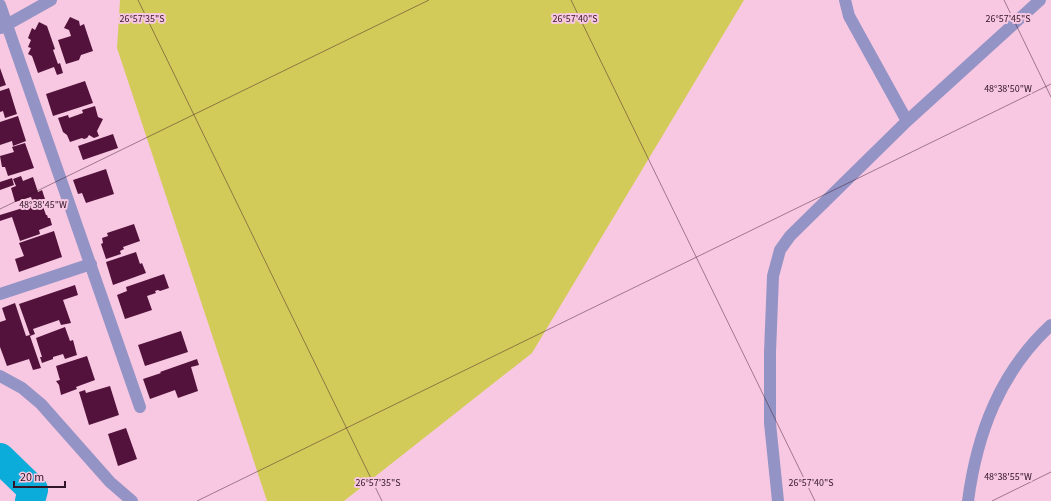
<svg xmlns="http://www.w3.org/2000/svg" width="1051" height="501" font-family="'Source Sans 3',sans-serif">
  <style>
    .green { fill: #d3cb59 }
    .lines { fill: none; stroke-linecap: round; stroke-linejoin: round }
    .river { stroke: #0bacd9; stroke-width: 30 }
    .building { fill: #52123b }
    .street { stroke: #9493c5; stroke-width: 12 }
    .ticks { fill: none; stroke: #321526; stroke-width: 1; stroke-opacity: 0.45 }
    .ticks-label { font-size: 10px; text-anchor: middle; fill: #321526; stroke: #f8c8e2; stroke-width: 4; stroke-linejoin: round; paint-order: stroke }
  </style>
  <rect width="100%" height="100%" fill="#f8c8e2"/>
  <path class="green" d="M120 0H744L532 353 344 501H267L117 48Z"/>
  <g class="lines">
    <path class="river" d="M0 458 33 490 30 501"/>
  </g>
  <path class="building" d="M70 17 79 21 80 26 84 24 93 51 81 55 79 60 66 64 58 40 71 36 69 30 64 28Z
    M39 22 47 26 55 49 53 50 58 64 60 63 63 73 57 75 54 67 38 73 32 56 28 54 31 48 28 47 31 40 28 38 32 28 35 30Z
    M0 68 6 85 0 87Z
    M85 81 93 103 53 116 46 94Z
    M9 88 17 114 5 118 3 111 0 112V91Z
    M95 106 98 117 103 119 97 131 99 136 94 138 89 135 87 138 84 139 82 138 70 142 67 135 63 132 58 118 68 115 69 118 83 113 82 110Z
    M18 116 26 141 13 146 12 141 0 145V122Z
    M113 134 118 148 83 160 78 146Z
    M25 143 34 168 8 176 5 167H2L0 156 14 152 12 147Z
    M106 169 114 194 86 203 82 193 78 194 73 180Z
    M21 176 23 181 33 177 38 192 42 190 45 199 33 203 31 197 15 202 11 188 16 186 13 179Z
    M12 178 14 185 0 190V182Z
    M41 201 46 215H47L48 218H50L52 225 39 230 40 234 20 241 12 217 0 221V215L26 207 27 210 29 209 28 206Z
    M134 224 140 241 123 247 124 249 120 251 121 254 106 259 101 244 103 243 102 238 108 236 107 233Z
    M54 231 62 257 19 272 15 259 24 256 19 243Z
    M136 252 140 264 142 263 146 273 113 285 106 262Z
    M164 274 169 288 160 291 158 290 155 291 156 293 147 296 152 310 125 319 117 295 127 291 126 287Z
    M75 285 78 295 63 300 71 323 61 325 59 320 33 329 35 334 30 336 41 368 33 370 29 359 7 366 0 347V322L6 320 2 308 15 303 26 336 30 335 19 304Z
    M65 327 70 341 73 340 77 355 65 359 63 354 53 357V359L42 363 40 357H42L36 338Z
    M181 331 188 352 145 366 138 345Z
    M87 356 95 380 76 387 77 389 61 395 59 385 56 381 60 380 56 366Z
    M197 359 199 365 191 367 198 391 178 398 175 390 150 399 143 379 161 373 160 372Z
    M110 386 119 415 89 425 79 392 85 390 86 393Z
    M126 428 137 459 118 466 108 434Z"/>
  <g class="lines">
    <path class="street" d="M845 0 849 16 907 121
      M0 5 140 407
      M1 28 51 0
      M0 294 91 264
      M0 376 22 388 41 404 110 482 132 501
      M778 501 770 423V352L773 276 780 250 790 236 907 121 1040 0
      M968 501C977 433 1000 372 1051 325"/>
  </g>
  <path class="ticks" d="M138 0 382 501M571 0 815 501M1004 0 1051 97M0 209 429 0M197 501 1051 84M992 501 1051 472"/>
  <g class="ticks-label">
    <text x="142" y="22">26°57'35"S</text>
    <text x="575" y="22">26°57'40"S</text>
    <text x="1008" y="22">26°57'45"S</text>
    <text x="1008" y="92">48°38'50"W</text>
    <text x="43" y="208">48°38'45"W</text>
    <text x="1008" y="480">48°38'55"W</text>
    <text x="378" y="486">26°57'35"S</text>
    <text x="811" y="486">26°57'40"S</text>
  </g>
  <path d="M14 481v6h51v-6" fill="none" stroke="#321526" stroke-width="2"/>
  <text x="20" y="481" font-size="12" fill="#321526" stroke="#f8c8e2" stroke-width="3" paint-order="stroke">20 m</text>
</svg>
